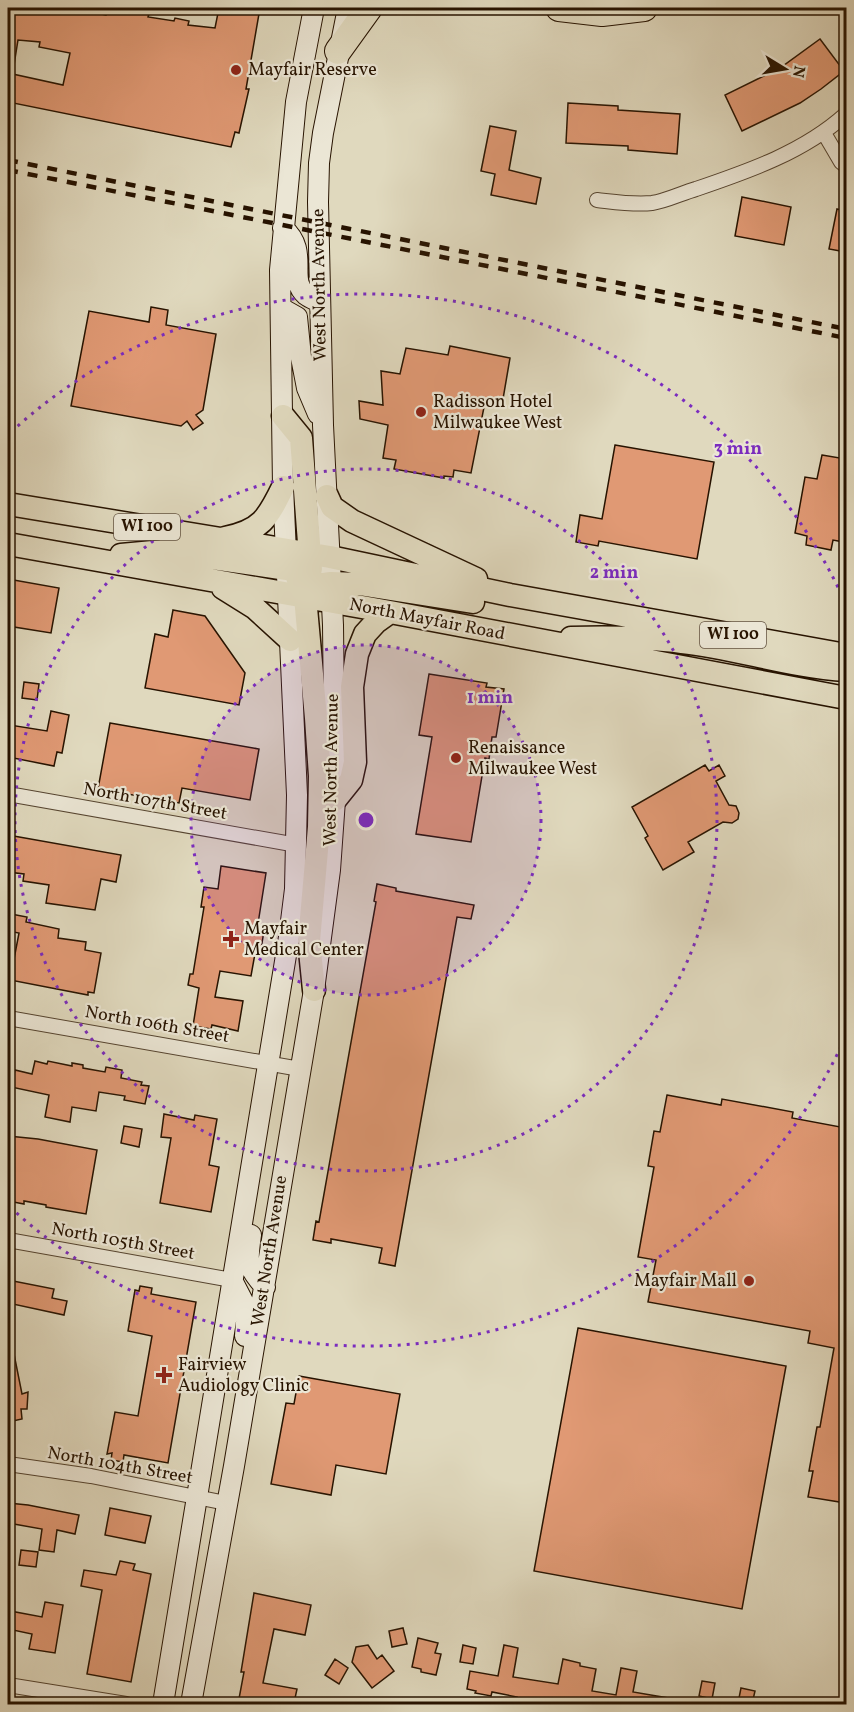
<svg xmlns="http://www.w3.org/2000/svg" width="854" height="1712" font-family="Vollkorn,serif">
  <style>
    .building { fill: #e09974; stroke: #271300; stroke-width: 1.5 }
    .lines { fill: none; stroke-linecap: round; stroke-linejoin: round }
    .minor-casing { stroke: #554430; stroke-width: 16 }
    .secondary-casing { stroke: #271300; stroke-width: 22 }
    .primary-casing { stroke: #271300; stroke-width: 25 }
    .motorway-casing { stroke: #271300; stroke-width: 28 }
    .minor { stroke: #ebe6d5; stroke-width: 14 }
    .secondary { stroke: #ebe6d5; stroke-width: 20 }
    .primary { stroke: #e0d9be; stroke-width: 22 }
    .motorway { stroke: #e0d9be; stroke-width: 26 }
    .rail { stroke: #271300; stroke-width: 4.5; stroke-dasharray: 10 10; stroke-linecap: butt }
    .ring { fill: none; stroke: #7b2cbf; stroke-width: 3; stroke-dasharray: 3 6 }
    .poi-dot { fill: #8f2418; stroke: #ebe6d5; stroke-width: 2 }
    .labels { text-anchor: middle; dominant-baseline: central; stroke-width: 4.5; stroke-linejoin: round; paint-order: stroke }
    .shield { fill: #ebe6d5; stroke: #625240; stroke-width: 1.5 }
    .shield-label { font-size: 16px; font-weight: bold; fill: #271300 }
    .poi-label { font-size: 18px; fill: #271300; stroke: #ebe6d5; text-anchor: start }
    .street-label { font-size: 18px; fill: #271300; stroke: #ebe6d5 }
    .centre { fill: #7b2cbf; stroke: #ebe6d5; stroke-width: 3 }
    .ring-label { font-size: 18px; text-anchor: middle; font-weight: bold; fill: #7b2cbf; stroke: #ebe6d5; stroke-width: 4.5; stroke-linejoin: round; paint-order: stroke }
  </style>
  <rect width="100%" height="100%" fill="#e0d9be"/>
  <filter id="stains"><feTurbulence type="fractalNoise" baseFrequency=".00333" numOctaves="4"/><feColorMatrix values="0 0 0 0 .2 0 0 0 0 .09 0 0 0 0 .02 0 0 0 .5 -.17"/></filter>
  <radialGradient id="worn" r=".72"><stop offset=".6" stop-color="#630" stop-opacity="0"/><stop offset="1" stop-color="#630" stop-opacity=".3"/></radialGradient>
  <path class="building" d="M8 8H84V10L106 15 108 8H151L148 17 174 21 175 18 189 21 188 25 215 28 219 8H260L246 89H249L239 133 235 132 231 147 8 102V73L63 85 70 53 39 47 40 42 18 40 14 65H8Z
    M820 39 844 71 821 89 800 103 742 131 725 95 780 68Z
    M568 103 618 106V110L680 114 677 154 628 150V146L566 143Z
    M490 126 516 131 509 170 541 178 536 204 491 195 495 174 481 171Z
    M742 197 791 207 784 245 735 236Z
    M837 209 846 211V252L829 249Z
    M151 307 168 310 166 325 216 334 203 410 196 415 203 423 193 430 187 421 181 426 71 406 89 311 149 322Z
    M450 346 510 358 502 405 485 402 471 473 454 470 453 477 444 476V478L394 469 396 460 383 458 388 425 360 419 359 401 383 405 381 371 400 374 406 348 448 355Z
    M615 445 714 462 697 559 599 541 598 546 576 542 580 515 602 519Z
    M822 455 846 459 843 483 846 484V529L844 542 833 540 831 550 806 545 807 536 795 533 805 477 817 479Z
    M8 579 59 588 51 633 8 626Z
    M173 610 205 616 245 673 239 705 145 688 155 634 168 637Z
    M429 674 487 683 486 687 504 689 496 737H492L489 759 485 758 471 842 416 834 432 737 419 735Z
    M24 682 39 684 37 700 22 698Z
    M51 711 69 715 62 753 57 752 54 766 8 757 10 725 47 731Z
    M110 723 259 749 250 800 182 788 179 803 98 789Z
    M705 765 709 771 719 765 725 776 716 781 729 805 736 806 739 813 738 819 732 823 723 822 688 842 694 852 663 870 645 838 648 836 632 807Z
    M8 835 121 855 116 882 101 879 95 910 46 903 49 885 23 881 24 874 8 872Z
    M221 866 266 873 257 930 264 931 261 949 256 948 251 976 220 971 215 997 243 1001 238 1031 212 1025 211 1029 193 1026 199 988 188 985 190 974H193L204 907H201L204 887 218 889Z
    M377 884 396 888V891L474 905 471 919 457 917 395 1266 379 1263 382 1248 331 1239V1243L313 1240 316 1221 319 1222 376 902 374 901Z
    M11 914 27 917 26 922 59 929 58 938 86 942 85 950 101 953 94 993 88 992V995L10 980 19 933 8 931Z
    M35 1061 47 1064 48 1061 72 1066V1063L83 1065V1068L105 1072 106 1067 122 1070 121 1078 142 1082 141 1085 149 1086 145 1104 124 1100 125 1096 99 1092 96 1111 72 1107 70 1122 45 1117 49 1095 11 1087 15 1070 32 1074Z
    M667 1095 721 1105 722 1099 793 1112 792 1118 846 1128 840 1158 846 1159V1503L808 1497 813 1471H809L817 1427H820L834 1348 808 1343 810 1331 648 1302 656 1260 638 1257 654 1167 648 1166 654 1131 660 1132Z
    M164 1114 194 1120 195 1115 217 1119 209 1165 219 1167 211 1212 160 1203 171 1138 161 1137Z
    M124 1126 142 1129 139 1147 121 1143Z
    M8 1136 38 1139 97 1150 86 1214 46 1207V1205L24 1201V1204L8 1201Z
    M8 1280 54 1289 52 1298 67 1301 64 1315 8 1303Z
    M140 1286 152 1288 151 1294 196 1302 168 1463 124 1455 123 1462 111 1460 112 1453 107 1454 115 1412 138 1416 152 1336 128 1331 135 1290 139 1291Z
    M578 1328 786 1366 742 1609 534 1571Z
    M13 1349 22 1394 28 1392 27 1409H21L22 1419 8 1422V1350Z
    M299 1376 400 1394 386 1474 336 1465 331 1495 271 1484 286 1403 294 1404Z
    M8 1503 28 1505 79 1515 75 1534 57 1530 54 1552 39 1550 42 1529 8 1523Z
    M110 1508 151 1516 145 1543 105 1535Z
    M21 1550 38 1552 36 1567 19 1565Z
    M120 1561 135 1564 133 1570 151 1574 131 1682 87 1674 102 1590 81 1586 84 1570 116 1575Z
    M254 1593 311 1605 305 1635 274 1629 263 1683 297 1689 294 1703 266 1698 265 1704H238L244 1672H241Z
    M45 1602 63 1605 55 1653 29 1649 32 1634 8 1629 10 1611 42 1617Z
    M403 1628 407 1644 392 1647 389 1631Z
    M418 1638 438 1643 435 1653 441 1654 436 1675 421 1672V1669L412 1667Z
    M368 1645 377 1659 382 1655 394 1671 372 1688 352 1662 356 1647Z
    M463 1645 476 1648 473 1664 460 1662Z
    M504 1645 518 1648 513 1677 558 1684 563 1659 580 1663V1666L596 1669 592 1691 616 1695 621 1668 637 1671 633 1692 668 1698V1704H539L516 1700 517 1697 492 1692 491 1696 475 1693 476 1691 467 1689 470 1671 498 1676Z
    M335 1659 348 1668 339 1684 325 1675Z
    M702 1681 715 1683 712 1699 699 1696Z
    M741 1688 755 1691 752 1704 738 1703Z"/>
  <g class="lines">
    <defs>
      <path id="minor" d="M824 133 841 162 846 166
        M597 200C615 202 634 205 652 203 666 201 682 193 696 189 749 171 804 152 846 114
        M8 794 297 845
        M8 1018 300 1069
        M8 1240 232 1280
        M8 1464 91 1476 226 1503
        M8 1685 126 1704"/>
      <path id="secondary" d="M283 228C310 251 287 279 306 295 310 298 315 300 319 302
        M281 308 297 317 301 357 307 388 318 414
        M251 1235C247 1262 246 1266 265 1287
        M232 1280 247 1309 245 1336
        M163 1704 289 937 295 889 297 795 283 487 280 270 296 102 314 8
        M191 1704 234 1466 314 990 330 870 335 800 333 625 323 425 318 202 319 163 323 133 348 8"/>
      <path id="primary" d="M283 416 301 438 311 569
        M327 496 332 507 352 521 476 579
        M8 504 330 557 510 595 846 655
        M225 538C261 531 268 518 283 487
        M8 544 390 612 846 698
        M286 550 305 597 316 718 320 776 319 827 309 941 314 990
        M121 555 164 551 287 569 308 570
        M223 588 255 608 290 640
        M293 593 316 585 331 583 359 584 473 602
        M571 638C608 637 645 637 682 642 737 648 791 667 846 670
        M335 800 351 780 355 762 352 687 357 654 365 634 376 622 390 612"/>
      <path id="motorway" d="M559 8 602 13 644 8
        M338 51 369 8"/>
    </defs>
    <use href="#minor" class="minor-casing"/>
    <use href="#secondary" class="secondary-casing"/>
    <use href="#primary" class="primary-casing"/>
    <use href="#motorway" class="motorway-casing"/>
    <use href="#minor" class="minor"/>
    <use href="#secondary" class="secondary"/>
    <use href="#primary" class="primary"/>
    <use href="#motorway" class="motorway"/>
    <path class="rail" d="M8 160 846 329
      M8 170 846 338"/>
  </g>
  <circle cx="366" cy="820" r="175" fill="#7b2cbf" fill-opacity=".12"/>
  <g class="ring">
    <circle cx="366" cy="820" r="175"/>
    <circle cx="366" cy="820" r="351"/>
    <path d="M845 1038A526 526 0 0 1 11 1208M11 432A526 526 0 0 1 845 602"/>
  </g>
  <g class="poi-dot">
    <circle cx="236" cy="70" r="6"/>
    <circle cx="421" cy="412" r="6"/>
    <circle cx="456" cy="758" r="6"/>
    <path d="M228 930h6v6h6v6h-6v6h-6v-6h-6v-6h6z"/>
    <circle cx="749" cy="1281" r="6"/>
    <path d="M161 1366h6v6h6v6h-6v6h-6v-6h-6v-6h6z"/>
  </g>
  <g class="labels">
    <g class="shield">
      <rect x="114" y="514" width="66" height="26" rx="4.5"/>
      <rect x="700" y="622" width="66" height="26" rx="4.5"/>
    </g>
    <g class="shield-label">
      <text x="147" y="527">WI 100</text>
      <text x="733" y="635">WI 100</text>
    </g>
    <g class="poi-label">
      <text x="248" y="70">Mayfair Reserve</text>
      <text x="433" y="402">Radisson Hotel<tspan x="433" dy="21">Milwaukee West</tspan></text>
      <text x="468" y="748">Renaissance<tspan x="468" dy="21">Milwaukee West</tspan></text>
      <text x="244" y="929">Mayfair<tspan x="244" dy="21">Medical Center</tspan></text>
      <text x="737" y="1281" text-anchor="end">Mayfair Mall</text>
      <text x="178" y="1365">Fairview<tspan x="178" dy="21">Audiology Clinic</tspan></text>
    </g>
    <g class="street-label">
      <text transform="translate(320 285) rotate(-91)">West North Avenue</text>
      <text transform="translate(427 620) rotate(11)">North Mayfair Road</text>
      <text transform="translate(332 770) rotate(-89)">West North Avenue</text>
      <text transform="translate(155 802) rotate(10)">North 107th Street</text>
      <text transform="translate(157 1025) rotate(10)">North 106th Street</text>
      <text transform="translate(123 1242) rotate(10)">North 105th Street</text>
      <text transform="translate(270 1251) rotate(-81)">West North Avenue</text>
      <text transform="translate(120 1466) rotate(10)">North 104th Street</text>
    </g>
  </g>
  <circle cx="366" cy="820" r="9" class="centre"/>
  <g class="ring-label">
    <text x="738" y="454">3 min</text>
    <text x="614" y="578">2 min</text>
    <text x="490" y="703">1 min</text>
  </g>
  <rect width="854" height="1712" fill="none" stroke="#e0d9be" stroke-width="30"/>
  <rect x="9" y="9" width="836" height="1694" fill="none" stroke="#271300" stroke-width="3"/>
  <rect x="15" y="15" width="824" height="1682" fill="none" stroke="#271300" stroke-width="1.5"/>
  <g transform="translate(785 69) rotate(101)" stroke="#ebe6d5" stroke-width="4.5" paint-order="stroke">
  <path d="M0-4.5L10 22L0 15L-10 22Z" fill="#271300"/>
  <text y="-9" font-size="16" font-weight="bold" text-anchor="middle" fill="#271300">N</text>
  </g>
  <rect width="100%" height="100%" filter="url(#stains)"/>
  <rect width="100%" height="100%" fill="url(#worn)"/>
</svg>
